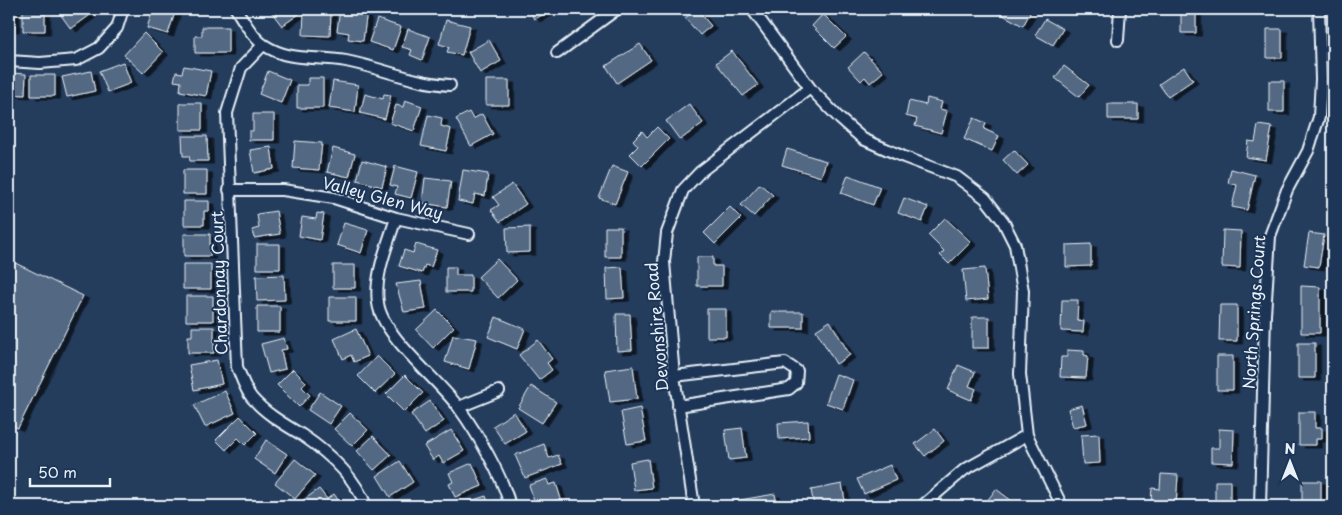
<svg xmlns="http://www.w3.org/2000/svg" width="1342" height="515" font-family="'Playpen Sans',sans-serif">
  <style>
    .building { fill: #536782; stroke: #e8f1f8; filter: url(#shadow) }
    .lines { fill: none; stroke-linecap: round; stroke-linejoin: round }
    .minor-casing { stroke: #e8f1f8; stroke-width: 14 }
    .minor { stroke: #1d3557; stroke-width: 10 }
    .labels { text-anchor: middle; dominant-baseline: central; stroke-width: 4; stroke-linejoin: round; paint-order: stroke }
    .street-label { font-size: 16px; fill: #e8f1f8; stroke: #1d3557 }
  </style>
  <defs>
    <filter id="shadow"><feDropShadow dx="5.5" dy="3" stdDeviation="0" flood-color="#0009"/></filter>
  </defs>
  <rect width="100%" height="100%" fill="#253d5d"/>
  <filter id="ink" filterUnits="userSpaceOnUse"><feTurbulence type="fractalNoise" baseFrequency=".02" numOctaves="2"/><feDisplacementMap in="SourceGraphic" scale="10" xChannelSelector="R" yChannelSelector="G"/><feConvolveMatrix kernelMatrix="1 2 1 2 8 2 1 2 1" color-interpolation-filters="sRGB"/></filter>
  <g filter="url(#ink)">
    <path class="building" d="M9 9H14V29H9Z
      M23 9H45V31H23Z
      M62 9H86L90 15 71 29 58 11Z
      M153 9H176L168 34 147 28Z
      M269 9H295L299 14 282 26Z
      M340 9 367 10 363 41 348 39 349 33 337 31Z
      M529 9H555L534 19Z
      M697 9 711 26 700 35 685 18Z
      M998 9H1032L1023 26 996 11Z
      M1181 9H1196V33H1181Z
      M1259 9H1273V11H1259Z
      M304 11 331 12 330 36 303 35Z
      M823 14 846 37 834 48 812 26Z
      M377 19 401 27 393 50 369 42Z
      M1045 19 1063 29 1053 45 1035 35Z
      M446 20 470 26 462 55 447 52 449 47 439 44Z
      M202 27H228V53H195V36H202Z
      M408 29 430 37 422 60 410 55 412 50 402 47Z
      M1267 29H1282V58H1267Z
      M144 33 163 52 143 73 124 55Z
      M489 40 501 61 480 73 468 52Z
      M640 44 651 60 617 83 606 66Z
      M732 51 758 85 743 96 716 63Z
      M864 52 883 72 870 83 865 77 861 81 848 67Z
      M123 62 131 83 108 92 99 71Z
      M184 66 211 71 206 96 180 91 181 82 174 81 176 72 182 73Z
      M1064 66 1089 85 1079 97 1055 78Z
      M1184 67 1193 80 1168 97 1159 84Z
      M91 71 95 91 67 97 62 77Z
      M268 71 290 80 281 103 259 94Z
      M9 73 26 74 25 95 9 94Z
      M31 75H55V96H31Z
      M308 78H323V108H297V85H308Z
      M486 80H509V105H486Z
      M333 81 358 85 355 112 329 108Z
      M1269 81H1284V112H1269Z
      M365 94 383 99 384 94 391 95 385 119 360 113Z
      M927 98 942 102 940 109 947 111 941 133 915 126 917 119 906 116 909 101 926 105Z
      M405 100 422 106 414 131 390 123 396 105 403 107Z
      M180 103H202V130H180Z
      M689 104 703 123 680 140 666 121Z
      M1108 104H1138V119H1108Z
      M469 112 473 119 482 114 493 134 471 146 456 119Z
      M253 114H274V140H249V131H253Z
      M428 115 442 118 441 126 451 129 446 151 421 146Z
      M974 118 986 123 984 129 999 136 992 151 964 139Z
      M1258 125 1272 127 1266 160 1246 157 1248 141 1255 142Z
      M657 127 669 139 642 166 630 154 638 146 633 140 642 131 647 137Z
      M182 136H207L208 161H190L189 156H183Z
      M295 141 322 143 319 170 293 168Z
      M271 147 274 169 254 173 250 150Z
      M333 148 355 154 349 177 327 172Z
      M787 149 826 161 821 177 782 165Z
      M1014 150 1028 165 1017 175 1003 160Z
      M362 160 387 167 382 187 357 180Z
      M395 166 418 172 411 198 395 194 397 187 390 185Z
      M612 166 628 172 615 204 599 198Z
      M1231 169 1255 175 1247 210 1232 207 1237 185 1228 183Z
      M183 170H207V194H183Z
      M463 170 488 174 485 196 475 194 473 204 458 201Z
      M848 175 880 187 873 205 841 193Z
      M425 178 451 181 447 207 422 203Z
      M512 184 526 204 500 222 491 210 499 205 493 197Z
      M760 184 773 195 754 216 741 205Z
      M904 198 928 207 922 222 898 213Z
      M184 201H209V211H204V225H184Z
      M730 207 741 218 715 244 704 233Z
      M276 211 280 234 254 238 252 230 259 228 257 214Z
      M317 213 324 214 320 240 299 236 302 217 316 219Z
      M945 218 971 242 949 264 940 255 944 251 928 235Z
      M344 223 368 230 361 253 337 245Z
      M530 227V252L507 253 506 228Z
      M605 227H621V257H605Z
      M1223 230 1241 231 1240 268 1222 267Z
      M1309 233 1324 235 1319 267 1304 265Z
      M184 234H210V256H184Z
      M257 244H280V269H257Z
      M416 244 437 250 431 267 425 265 422 273 399 266 404 250 413 253Z
      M1091 244V266L1066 267V245Z
      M697 257H713V266H722V286H697Z
      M497 259 517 280 498 298 478 277Z
      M9 260 83 296 18 428 9 424Z
      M183 264H211V289H183Z
      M333 265H355V288H333Z
      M446 267H456V275H471V292H446Z
      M622 267 624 298 607 299 606 268Z
      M985 268 988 299 966 301 963 270Z
      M284 275 285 300 257 301 256 276Z
      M421 281 426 309 404 312 396 284Z
      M1301 286 1320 287V333H1301Z
      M186 296H213V321H186Z
      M329 297H356V321H329Z
      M1062 300H1078L1077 320 1084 321 1083 332 1061 331Z
      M1220 305H1237V341H1219Z
      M257 306H280V332H257Z
      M707 309H726V337H707Z
      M437 310 454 327 433 348 416 330Z
      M771 312H803V328H771Z
      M616 314H630L632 350 617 351Z
      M496 317 525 329 517 349 488 337Z
      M972 317H989V348H972Z
      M830 321 850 355 836 364 816 330Z
      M192 327H214V353H188V336H192Z
      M356 329 368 356 354 362 351 355 343 359 334 339Z
      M453 335 477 339 469 369 445 362Z
      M284 338 287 349 281 350 285 369 269 373 261 344Z
      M538 340 552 359 547 363 552 370 539 380 519 355Z
      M1298 343H1315V378H1298Z
      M1067 350 1084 351V355L1088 356 1086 378 1060 377 1061 357H1067Z
      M377 356 395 374 375 393 358 376Z
      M1217 356H1233V390H1217Z
      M217 360 222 384 194 390 189 365Z
      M958 365 975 372 969 386 976 389 971 400 948 390Z
      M633 366 637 399 610 402 605 370Z
      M293 369 306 382 302 387 310 395 299 407 277 385Z
      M836 374 853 380 843 409 826 403Z
      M405 375 423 393 404 412 386 394Z
      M531 386 556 402 542 423 518 408Z
      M225 391 235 413 205 427 194 405Z
      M320 392 341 406 329 424 308 410Z
      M430 401 444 421 425 434 411 414Z
      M1082 405 1087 424 1073 427 1068 409Z
      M640 408 646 441 627 444 621 412Z
      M514 412 526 431 505 444 493 426Z
      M1299 412H1315V428H1322V439H1316V445H1299Z
      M350 413 368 430 352 446 334 429Z
      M240 416 257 433 245 445 238 438 226 450 216 440Z
      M808 421 809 437 779 439 778 423Z
      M742 428 746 458 729 460 725 430Z
      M935 429 944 441 925 456 915 444Z
      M1219 429 1234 430 1233 463 1211 462V448H1219Z
      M451 430 464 451 443 463 439 456 433 460 424 446Z
      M1099 434 1100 463 1083 464 1081 435Z
      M373 436 391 455 374 470 357 451Z
      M266 440 287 454 275 473 254 459Z
      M544 444 549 458 558 455 562 464 525 478 515 455Z
      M295 459 315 475 295 499 275 483Z
      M648 459 652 488 634 490 630 462Z
      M400 461 413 482 390 497 377 476Z
      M472 463 482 486 455 497 449 484 453 482 449 473Z
      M890 465 896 480 864 494 857 479Z
      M1161 474 1178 475 1176 506H1160V502H1151L1152 488 1160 489Z
      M547 479 549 485 556 483 561 499 536 506 529 485Z
      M1215 481H1230V506H1215Z
      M1302 481H1321V506H1302Z
      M842 484 845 501 814 506 811 490Z
      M319 489 327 499 334 494 341 504 338 506H305L301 502Z
      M996 489 1019 506H993L987 501Z
      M775 494 777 506H735L734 501Z
      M486 496 489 506H461V504Z
      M94 501 95 506H33V505Z
      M420 501 421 506H403L402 505Z"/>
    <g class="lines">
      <defs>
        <path id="minor" d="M236 9C243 20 253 38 264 45 291 63 317 55 346 61 382 68 413 83 450 85
          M752 9 810 88 840 119 863 139 904 157 957 177 985 198 1003 221 1015 245 1023 291 1020 374 1027 435 1062 506
          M1118 40 1120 9
          M263 45 241 68 227 113 237 367C241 376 245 390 252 398 266 414 284 424 302 435 327 452 355 477 366 506
          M557 53 617 9
          M9 61 40 63 76 60 99 48 117 28 123 9
          M229 190H283L334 198 396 218 469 234
          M396 218C388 244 374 275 378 303 382 336 439 380 459 408 477 433 503 477 510 506
          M674 376 785 363 797 371 796 383 789 389 678 406
          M459 407 499 391
          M694 506 674 376 664 262 667 233 683 190 700 172 810 88
          M922 506 964 470 1027 435
          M1260 506 1265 315 1270 236 1287 190 1308 151 1319 117 1321 79 1319 9"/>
      </defs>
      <use href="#minor" class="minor-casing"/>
      <use href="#minor" class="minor"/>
    </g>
  </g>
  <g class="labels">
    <g class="street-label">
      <text transform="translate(383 197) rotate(15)">Valley Glen Way</text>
      <text transform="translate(218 283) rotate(-92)">Chardonnay Court</text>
      <text transform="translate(1253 312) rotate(-86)">North Springs Court</text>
      <text transform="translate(656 327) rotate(-95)">Devonshire Road</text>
    </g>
  </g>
  <rect width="1342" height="515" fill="none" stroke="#1d3557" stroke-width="30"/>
  <rect x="15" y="15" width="1312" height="485" fill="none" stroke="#e8f1f8" stroke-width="2" filter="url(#ink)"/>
  <g transform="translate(1290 462)" stroke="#1d3557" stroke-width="4" paint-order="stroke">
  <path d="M0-4L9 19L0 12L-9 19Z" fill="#e8f1f8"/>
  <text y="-8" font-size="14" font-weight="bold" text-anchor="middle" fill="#e8f1f8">N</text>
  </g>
  <path d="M30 478v8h80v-8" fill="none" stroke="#e8f1f8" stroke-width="2.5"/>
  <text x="38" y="478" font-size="15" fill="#e8f1f8" stroke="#1d3557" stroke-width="4" paint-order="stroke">50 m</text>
</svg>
